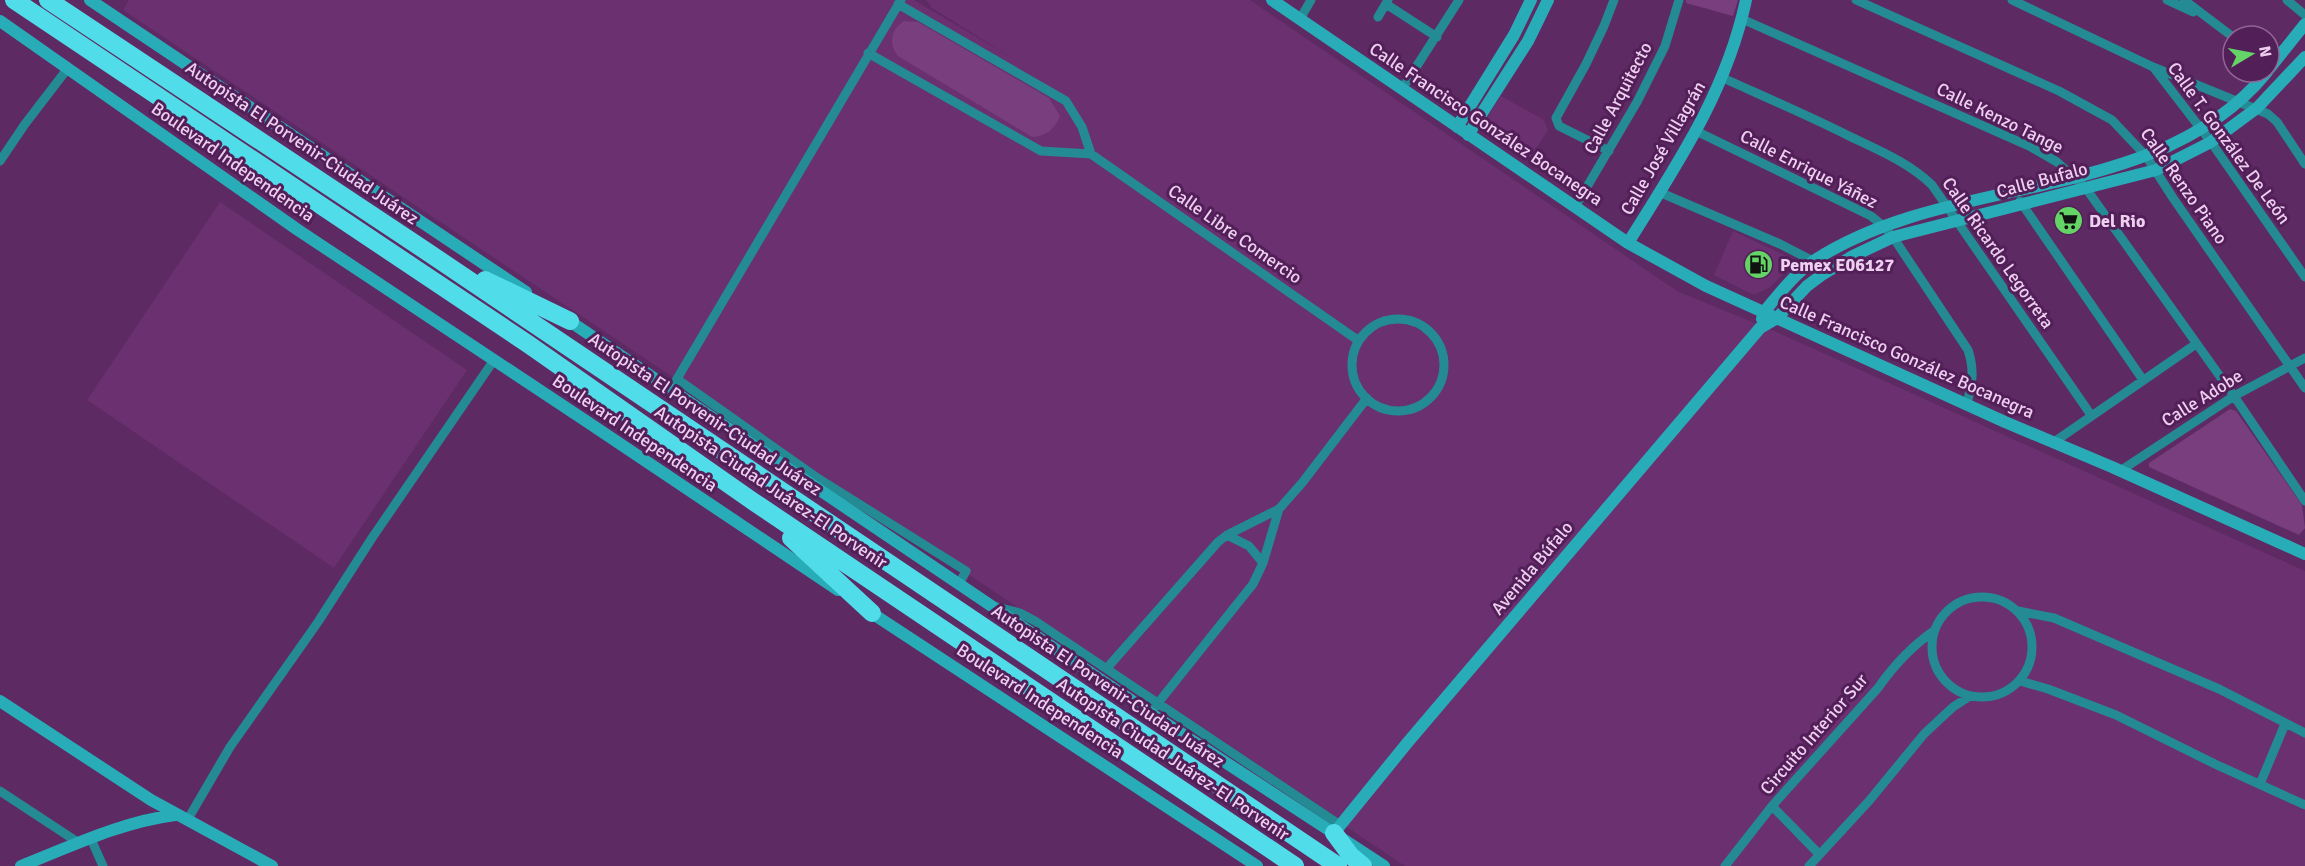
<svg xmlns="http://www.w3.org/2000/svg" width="2305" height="866" font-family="Signika,sans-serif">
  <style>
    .built { fill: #6a3070 }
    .green { fill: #793e7e }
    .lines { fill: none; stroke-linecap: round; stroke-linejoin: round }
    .street { stroke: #248a93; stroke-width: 9 }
    .secondary { stroke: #28acb8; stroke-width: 12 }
    .highway { stroke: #50dce9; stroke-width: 18 }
    .labels { text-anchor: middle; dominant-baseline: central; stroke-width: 6; stroke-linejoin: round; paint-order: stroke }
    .street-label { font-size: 18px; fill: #eecff0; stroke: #521f58 }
    .poi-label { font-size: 18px; font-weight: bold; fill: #eecff0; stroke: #521f58; text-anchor: start }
  </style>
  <rect width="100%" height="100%" fill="#5e2a63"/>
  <path class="built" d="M129 0H914L1016 60 932 8 926 0H1250L1677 291 1772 330 2305 571V866H1405L123 10Z
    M1501 96 1544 120 1548 130 1530 158 1481 127Z
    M220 202 467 370 334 568 87 400Z
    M1733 231 1797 261 1769 288 1754 295 1714 275Z"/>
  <path class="green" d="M1686 0H1738L1733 16 1686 3Z
    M904 21 918 22 1049 98 1060 116C1054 130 1046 136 1032 137L898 56C888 44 891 29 904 21Z
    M2230 409 2236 411 2302 505 2305 528 2299 535 2149 467V463Z"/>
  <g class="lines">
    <path class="street" d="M1856 0 2059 91 2112 120 2146 156 2173 198 2305 388
      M2012 0 2153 67 2268 114 2277 122 2305 164
      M2167 0 2193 12
      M2184 0 2233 37
      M2287 0 2305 15
      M898 4 1066 101 1082 127 1091 154
      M1386 4 1437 37
      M1378 17 1388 0
      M1300 19 1311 0
      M1742 19 2031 147 2057 162 2085 187 2234 396 2305 501
      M868 53 1041 151 1091 154 1359 341
      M2154 68 2211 142 2305 277
      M1723 78C1765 97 1807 115 1849 136 1878 150 1908 162 1932 185L2091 415
      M1402 89 1459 0
      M1696 131 1871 216 1882 225 1893 237 1968 350C1975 371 1972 383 1967 404
      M1609 151 1559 126 1556 118 1586 64 1604 26 1614 0
      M0 161 25 124 68 68
      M1659 192 1780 244 1813 261
      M2020 201 2143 380
      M1575 207 1637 102 1665 46 1679 0
      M1352 365a46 46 0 1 1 92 0a46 46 0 1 1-92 0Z
      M677 379 816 477 966 571 959 584
      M671 389 901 0
      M2054 442 2196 344
      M2120 471 2234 396 2305 358
      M1227 535 1249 546 1263 563
      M1932 647a50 50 0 1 1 100 0a50 50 0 1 1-100 0Z
      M997 607 1020 613 1035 621 1340 825
      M2018 611 2054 618 2219 689 2305 733
      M1107 668 1218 542 1227 535 1279 509 1302 483 1367 398
      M2020 681 2048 689 2116 715 2217 765 2305 805
      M1154 708 1253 584 1263 563 1279 509
      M2260 784 2285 724
      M0 791 79 843
      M1772 806 1819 854
      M188 819 230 747 318 622 372 538 494 360
      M91 839 103 866
      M1725 866 1772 806 1878 688C1894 665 1912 646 1935 630
      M1809 866 1869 801 1924 734 1953 707 1970 696"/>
    <path class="secondary" d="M90 0 526 292
      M1272 0 1628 243 1706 286 2005 422 2112 467 2305 554
      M0 21 298 230 586 421 838 590
      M2269 69 2305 24
      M1457 127 1514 35 1531 0
      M1468 135 1528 41 1548 0
      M1628 243C1677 164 1726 93 1746 0
      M565 318 1150 713 1384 866
      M1762 319 1764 312C1779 294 1795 273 1815 260 1952 171 2158 206 2267 72
      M867 610 1257 866
      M0 701 151 800 272 866
      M1334 833 1408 742 1760 328 1777 318 1807 286 1823 274 1853 256 1893 237 2156 170 2211 142 2257 108 2305 57
      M21 866C72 846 121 822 175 815"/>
    <path class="highway" d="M14 0 528 344 751 500 1295 866
      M48 0 423 249 1338 866
      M485 280 570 321
      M791 538 872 613
      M1334 833 1351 856 1363 866"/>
  </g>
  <defs>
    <symbol id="supermarket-disc" viewBox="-11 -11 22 22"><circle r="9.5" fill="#65d467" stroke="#521f58"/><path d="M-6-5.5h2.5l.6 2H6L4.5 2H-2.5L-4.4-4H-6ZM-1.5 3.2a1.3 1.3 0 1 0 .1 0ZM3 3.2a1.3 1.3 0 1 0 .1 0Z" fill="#111"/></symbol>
    <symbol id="fuel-disc" viewBox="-11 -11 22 22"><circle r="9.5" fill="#65d467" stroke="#521f58"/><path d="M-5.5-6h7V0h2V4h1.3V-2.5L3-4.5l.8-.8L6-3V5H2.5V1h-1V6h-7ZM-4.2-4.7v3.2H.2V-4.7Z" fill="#111"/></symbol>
  </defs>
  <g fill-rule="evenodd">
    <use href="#supermarket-disc" x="2052" y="204" width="33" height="33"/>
    <use href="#fuel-disc" x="1742" y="248" width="33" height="33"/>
  </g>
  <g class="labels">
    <g class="street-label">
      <text transform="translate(1618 98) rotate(-62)">Calle Arquitecto</text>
      <text transform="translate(2000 118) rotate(26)">Calle Kenzo Tange</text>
      <text transform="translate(1486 124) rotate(34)">Calle Francisco González Bocanegra</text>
      <text transform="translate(302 143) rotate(34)">Autopista El Porvenir-Ciudad Juárez</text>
      <text transform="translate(2229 143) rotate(54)">Calle T. González De León</text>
      <text transform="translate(1663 148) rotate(-60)">Calle José Villagrán</text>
      <text transform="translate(233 162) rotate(35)">Boulevard Independencia</text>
      <text transform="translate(1809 169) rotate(27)">Calle Enrique Yáñez</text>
      <text transform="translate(2042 180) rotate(-15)">Calle Bufalo</text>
      <text transform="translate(2184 186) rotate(55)">Calle Renzo Piano</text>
      <text transform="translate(1235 234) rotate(35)">Calle Libre Comercio</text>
      <text transform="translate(1998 253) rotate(55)">Calle Ricardo Legorreta</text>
      <text transform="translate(1907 357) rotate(24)">Calle Francisco González Bocanegra</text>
      <text transform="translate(2202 398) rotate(-32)">Calle Adobe</text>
      <text transform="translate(705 414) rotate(34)">Autopista El Porvenir-Ciudad Juárez</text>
      <text transform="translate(635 433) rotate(34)">Boulevard Independencia</text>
      <text transform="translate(771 487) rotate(34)">Autopista Ciudad Juárez-El Porvenir</text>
      <text transform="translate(1532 568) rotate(-50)">Avenida Búfalo</text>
      <text transform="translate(1108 686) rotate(34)">Autopista El Porvenir-Ciudad Juárez</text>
      <text transform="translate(1040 701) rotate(33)">Boulevard Independencia</text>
      <text transform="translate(1814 734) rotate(-49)">Circuito Interior Sur</text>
      <text transform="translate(1173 759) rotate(34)">Autopista Ciudad Juárez-El Porvenir</text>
    </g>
    <g class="poi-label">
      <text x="2089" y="221">Del Rio</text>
      <text x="1780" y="265">Pemex E06127</text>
    </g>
  </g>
  <g transform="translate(2251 54) rotate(80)"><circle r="28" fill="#521f58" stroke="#906595" stroke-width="1.5"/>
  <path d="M0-4.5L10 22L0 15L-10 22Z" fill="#65d467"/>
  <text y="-9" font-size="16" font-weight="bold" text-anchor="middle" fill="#eecff0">N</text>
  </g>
</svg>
